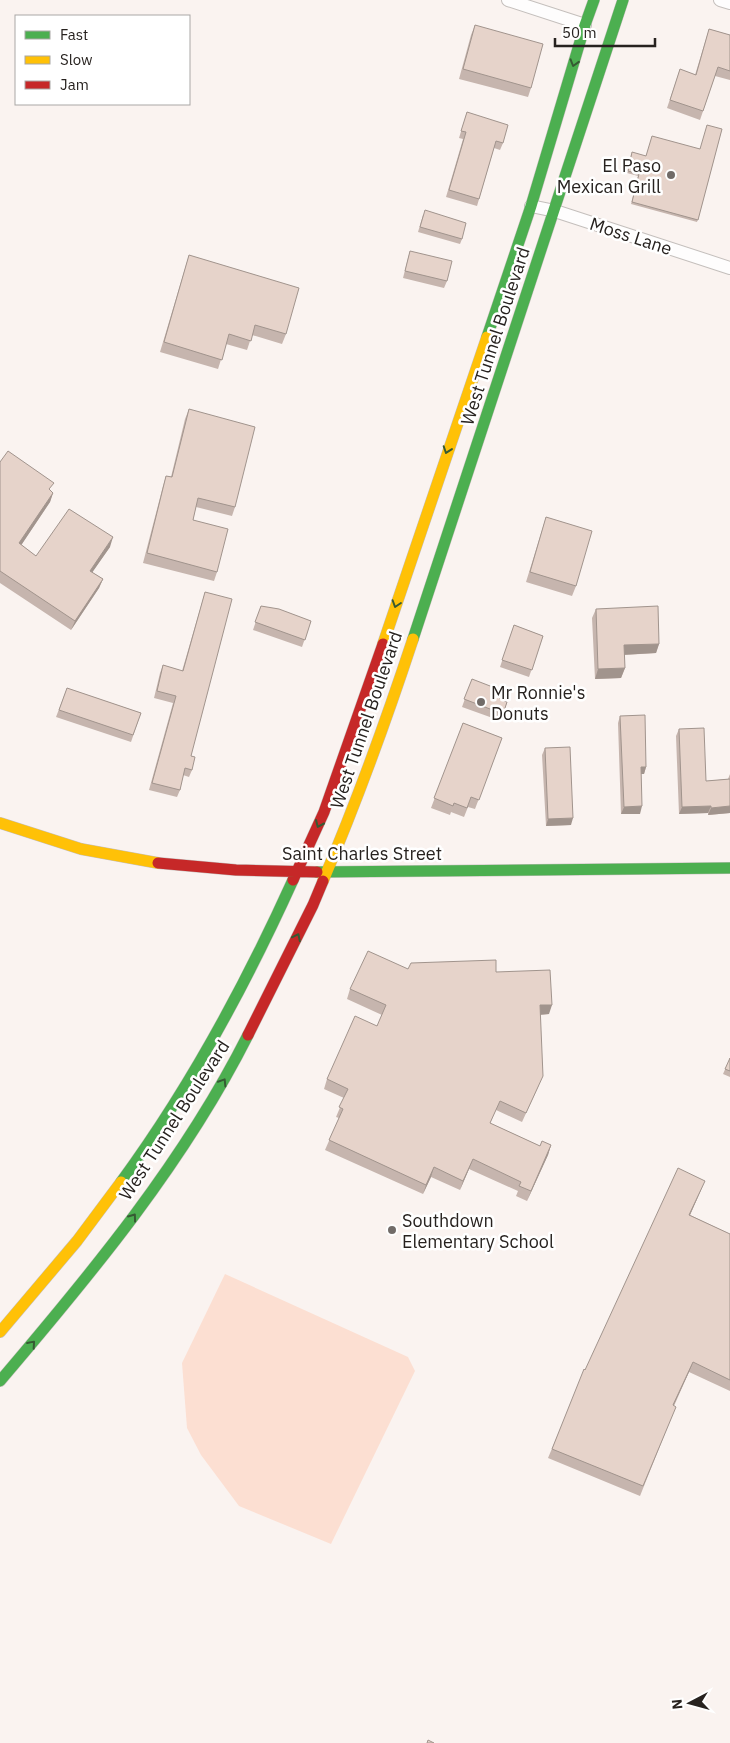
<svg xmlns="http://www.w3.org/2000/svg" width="730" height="1743" font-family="'IBM Plex Sans',sans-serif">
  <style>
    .green { fill: #fcdfd2 }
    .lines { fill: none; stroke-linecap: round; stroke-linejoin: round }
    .street-casing { stroke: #c4bfbc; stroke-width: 14 }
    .fast-casing { stroke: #c4bfbc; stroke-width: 12 }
    .slow-casing { stroke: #c4bfbc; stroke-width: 12 }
    .jam-casing { stroke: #c4bfbc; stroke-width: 12 }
    .street { stroke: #fefdfd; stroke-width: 12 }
    .fast { stroke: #4caf50; stroke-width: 11 }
    .slow { stroke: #ffc107; stroke-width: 11 }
    .jam { stroke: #c62828; stroke-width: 11 }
    .wall { fill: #c6b5ae }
    .shaded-wall { fill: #a1948d }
    .building { fill: #e6d3ca; stroke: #a1948d }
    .oneway { stroke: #365a33 }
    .poi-dot { fill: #716b68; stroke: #fff; stroke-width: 2 }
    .labels { text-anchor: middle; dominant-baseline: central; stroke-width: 5; stroke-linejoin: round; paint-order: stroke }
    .poi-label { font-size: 18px; fill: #27221f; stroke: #fff; text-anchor: start }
    .street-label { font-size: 18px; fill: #27221f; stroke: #fff }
  </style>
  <rect width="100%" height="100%" fill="#faf3f0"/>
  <path class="green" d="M225 1274 408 1357 415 1371 331 1544 239 1506 201 1455 187 1428 182 1363Z"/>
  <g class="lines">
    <defs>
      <path id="street" d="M508 0 585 25
        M720 0 730 3
        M531 206 555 211 730 268"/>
      <path id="fast" d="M487 337 531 206 585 25 594 0
        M413 639 623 0
        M317 872 730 868
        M121 1182C190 1088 245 986 293 880
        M0 1381C92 1273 184 1162 248 1035"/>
      <path id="slow" d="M383 644 487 337
        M0 823 81 849 158 863
        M323 881C357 801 386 721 413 639
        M0 1332 77 1241 121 1182"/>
      <path id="jam" d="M158 863 236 870 317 872
        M293 880 324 812 383 644
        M248 1035 313 905 323 881"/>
    </defs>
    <use href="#street" class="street-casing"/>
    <use href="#fast" class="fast-casing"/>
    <use href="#slow" class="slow-casing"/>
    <use href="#jam" class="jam-casing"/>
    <use href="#street" class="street"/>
    <use href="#fast" class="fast"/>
    <use href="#slow" class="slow"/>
    <use href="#jam" class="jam"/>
  </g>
  <path class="wall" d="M475 25 531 88 528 97 459 79 471 35Z
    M709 29 730 35V80L715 76 700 120 667 108 680 69 695 75Z
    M467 112 503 143 500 150 494 148 477 206 446 197 463 139 459 138Z
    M722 129 697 222 631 204 638 176 627 173 631 155 646 156 700 149Z
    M423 215 462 239 460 244 418 232Z
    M410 251 447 281 444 288 403 278 408 258Z
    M189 255 286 334 282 344 252 335 247 350 226 344 218 369 160 352Z
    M189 409 235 507 232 516 196 507 193 520 217 572 214 581 143 563 163 486 166 476 171 477 185 419Z
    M0 462 53 493 50 502 21 545 36 556 110 547 92 572 103 579 99 588 71 630 0 583Z
    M546 517 576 586 572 596 526 582Z
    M205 592 191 756 192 770 189 777 183 775 180 790 177 797 149 790 173 703 154 698 160 673 163 665 182 671Z
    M261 606 311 621 302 647 253 630Z
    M596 609 659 644 656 653 624 655 625 668 621 678 595 679 592 618Z
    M514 625 543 636 529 677 500 667Z
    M472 679 500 699 507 702 501 721 462 707Z
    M67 688 141 713 131 742 56 717Z
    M620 716 646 767 644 774H641L640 814H621L618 723Z
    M463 723 502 738 475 809 468 807 464 817 451 812 450 815 431 808Z
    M679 729 706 781 728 779 730 774V813L708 815V813L679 814 676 736Z
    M545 748 571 825 546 826 542 755Z
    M408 969 496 972 549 1014 540 1015 539 1085 522 1122 496 1110 490 1123 540 1146 551 1145 548 1155 527 1201 516 1196 518 1191 469 1169 460 1190 431 1177 423 1194 325 1150 339 1118 336 1117 344 1098 324 1089 327 1079 377 1026 382 1015 347 999 350 989Z
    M730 1058V1077L723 1074Z
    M701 1190 690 1215 730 1234V1391L689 1372 674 1406 672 1416 640 1496 548 1458 585 1370Z"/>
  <path class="shaded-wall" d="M53 493 50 502 16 553 19 543Z
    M113 537 110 547 87 580 90 571Z
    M103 579 99 588 71 630 75 621Z
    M659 644 656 653 620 655 624 645Z
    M625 668 621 678 595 679 598 669Z
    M641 767H646L644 774H638Z
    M642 806 640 814H621L624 807Z
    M711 806 708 813 679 814 682 807Z
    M730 806V813L708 815 711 808Z
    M573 818 571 825 546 826 548 819Z
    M540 1005H552L549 1014 536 1015Z
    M551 1145 548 1155 527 1201 531 1191Z
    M473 1159 469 1169 460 1190 463 1181Z
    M434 1167 431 1177 423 1194 426 1185Z
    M705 1181 701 1190 686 1224 689 1215Z
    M693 1362 689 1372 669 1415 673 1405Z"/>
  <path class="building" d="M475 25 543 44 531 88 463 69Z
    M709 29 730 35V71L718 67 703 111 670 100 680 69 696 75Z
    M467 112 508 125 503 143 496 141 479 199 449 190 466 132 461 131Z
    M707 125 722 129 698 220 632 202 639 174 628 171 632 152 646 156 652 136 700 149Z
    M425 210 466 223 462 239 420 227Z
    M410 251 452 261 447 281 405 271Z
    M189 255 299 288 286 334 255 325 251 341 229 334 222 360 164 342Z
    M189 409 255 427 235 507 198 498 193 520 228 529 217 572 147 553 166 476 172 477Z
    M8 451 54 483 49 489 53 493 19 543 36 556 69 509 113 537 90 571 103 579 75 621 0 571V462Z
    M546 517 592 531 576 586 530 572Z
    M205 592 232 599 191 756 195 757 192 770 185 768 180 790 152 783 176 696 157 691 163 665 183 671Z
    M261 606 279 609 311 621 305 640 255 622Z
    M658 606 659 644 624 645 625 668 598 669 596 609Z
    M514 625 543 636 532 670 502 660Z
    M472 679 503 691 500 699 507 702 503 714 464 699Z
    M67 688 141 713 133 735 59 710Z
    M645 715 646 767H641L642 806 624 807 620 716Z
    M463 723 502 738 479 800 471 797 467 808 454 803 453 806 434 798Z
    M704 728 706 781 730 779V806L711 808V806L682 807 679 729Z
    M570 747 573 818 548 819 545 748Z
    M368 951 408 969 411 963 496 960V972L550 970 552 1005H540L543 1076 526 1113 500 1101 490 1123 540 1146 542 1141 551 1145 531 1191 519 1186 521 1182 473 1159 463 1181 434 1167 426 1185 329 1140 343 1109 339 1107 348 1089 327 1079 355 1016 377 1026 386 1005 350 989Z
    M730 1058V1071L725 1069Z
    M678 1168 705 1181 689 1215 730 1234V1380L693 1362 673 1405 676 1407 643 1486 552 1449 584 1369 585 1370Z
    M428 1740 434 1743H427Z"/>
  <defs><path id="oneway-chevron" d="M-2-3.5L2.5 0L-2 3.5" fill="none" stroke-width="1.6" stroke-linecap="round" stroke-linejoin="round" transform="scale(1.25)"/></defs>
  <g class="oneway">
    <use href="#oneway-chevron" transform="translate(574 63) rotate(107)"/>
    <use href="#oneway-chevron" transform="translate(447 450) rotate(109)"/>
    <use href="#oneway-chevron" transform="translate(396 604) rotate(108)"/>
    <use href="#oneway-chevron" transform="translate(319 824) rotate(114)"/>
    <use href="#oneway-chevron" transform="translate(297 937) rotate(-64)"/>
    <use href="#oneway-chevron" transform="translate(223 1082) rotate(-58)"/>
    <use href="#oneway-chevron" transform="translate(133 1217) rotate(-54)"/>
    <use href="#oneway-chevron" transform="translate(32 1344) rotate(-49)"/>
  </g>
  <g class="poi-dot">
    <circle cx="671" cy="175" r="5"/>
    <circle cx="481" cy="702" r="5"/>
    <circle cx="392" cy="1230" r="5"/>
  </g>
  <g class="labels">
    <g class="poi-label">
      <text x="661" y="165" text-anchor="end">El Paso<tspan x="661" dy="21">Mexican Grill</tspan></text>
      <text x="491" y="692">Mr Ronnie's<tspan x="491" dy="21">Donuts</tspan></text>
      <text x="402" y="1220">Southdown<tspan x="402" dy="21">Elementary School</tspan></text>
    </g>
    <g class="street-label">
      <text transform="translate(631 236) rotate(18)">Moss Lane</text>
      <text transform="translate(495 336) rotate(-72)">West Tunnel Boulevard</text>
      <text transform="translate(366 720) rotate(-71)">West Tunnel Boulevard</text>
      <text x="362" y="853">Saint Charles Street</text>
      <text transform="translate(174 1120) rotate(-57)">West Tunnel Boulevard</text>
    </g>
  </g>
  <rect x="15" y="15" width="175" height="90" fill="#ffffff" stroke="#a9a7a5"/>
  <rect x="25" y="31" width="25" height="8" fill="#4caf50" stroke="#a9a7a5"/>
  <text x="60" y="40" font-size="15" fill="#27221f">Fast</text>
  <rect x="25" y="56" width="25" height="8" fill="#ffc107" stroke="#a9a7a5"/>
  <text x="60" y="65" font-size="15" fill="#27221f">Slow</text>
  <rect x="25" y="81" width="25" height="8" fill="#c62828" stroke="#a9a7a5"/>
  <text x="60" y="90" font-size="15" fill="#27221f">Jam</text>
  <g transform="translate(690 1703) rotate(264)" stroke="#ffffff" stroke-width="4" paint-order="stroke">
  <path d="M0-4L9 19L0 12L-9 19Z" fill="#27221f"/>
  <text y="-8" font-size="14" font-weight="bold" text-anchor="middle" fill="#27221f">N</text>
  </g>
  <path d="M555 38v8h100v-8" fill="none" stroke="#27221f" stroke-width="2.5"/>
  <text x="562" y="38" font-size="15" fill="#27221f" stroke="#ffffff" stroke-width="4" paint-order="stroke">50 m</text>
</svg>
